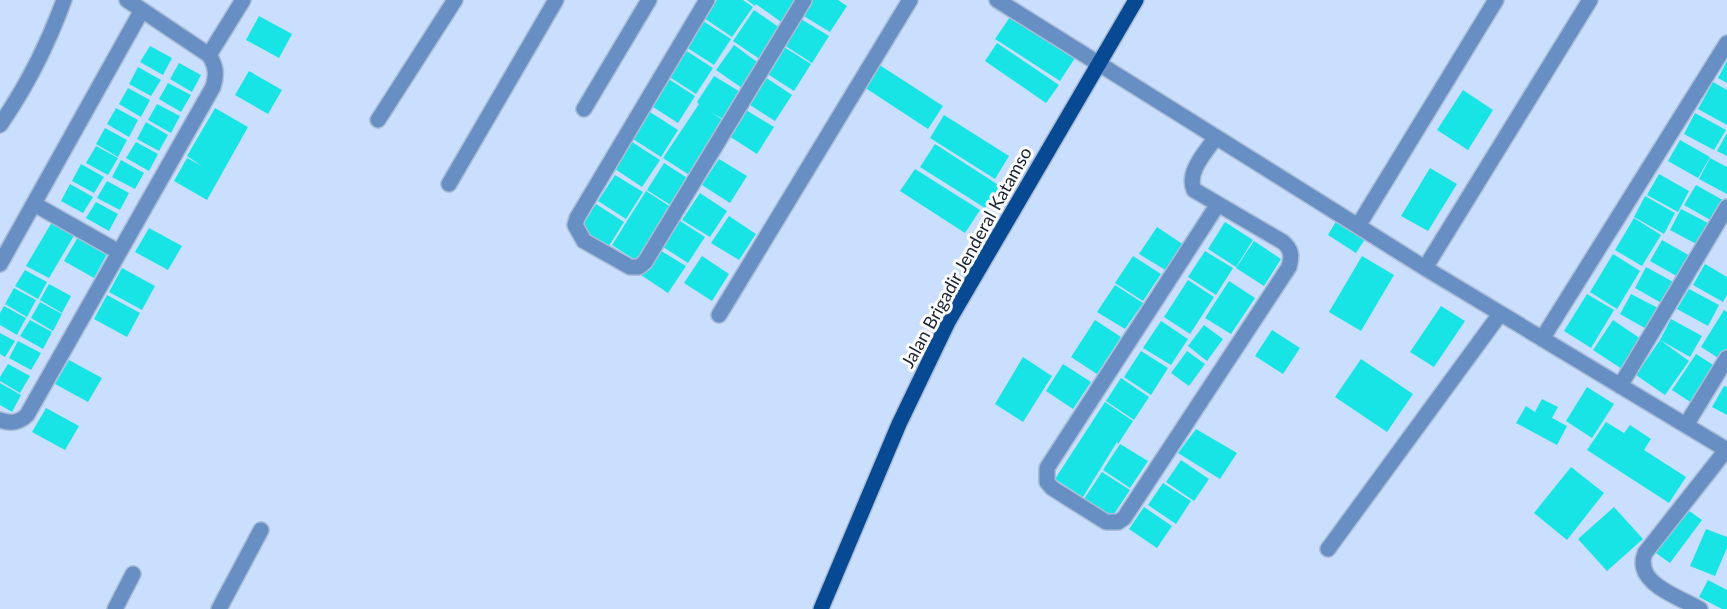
<svg xmlns="http://www.w3.org/2000/svg" width="1727" height="609" font-family="Lato,sans-serif">
  <style>
    .building { fill: #18e4e6 }
    .lines { fill: none; stroke-linecap: round; stroke-linejoin: round }
    .minor-casing { stroke: #aabdd8; stroke-width: 18 }
    .major-casing { stroke: #aabdd8; stroke-width: 18 }
    .minor { stroke: #688fc3; stroke-width: 15 }
    .major { stroke: #084993; stroke-width: 15 }
    .labels { text-anchor: middle; dominant-baseline: central; stroke-width: 6; stroke-linejoin: round; paint-order: stroke }
    .street-label { font-size: 18px; fill: #192330; stroke: #fefefe }
  </style>
  <rect width="100%" height="100%" fill="#cadffd"/>
  <path class="building" d="M717 0H743L753 7 732 37 704 18Z
    M747 0H801L784 24 756 4 755 6Z
    M812 0H838L847 6 830 32 802 15Z
    M754 10 783 30 761 60 733 41Z
    M259 16 292 34 279 58 246 40Z
    M1010 17 1075 58 1060 81 995 39Z
    M801 19 829 36 812 63 784 45Z
    M703 21 731 39 714 65 686 47Z
    M997 43 1059 85 1046 103 985 61Z
    M734 45 760 64 742 88 716 70Z
    M150 46 172 58 163 75 140 62Z
    M784 47 811 64 794 91 766 73Z
    M685 50 713 68 696 94 668 76Z
    M1727 61V83L1718 78Z
    M179 63 201 75 192 92 170 79Z
    M878 64 943 106 928 129 864 87Z
    M138 67 161 80 151 96 129 84Z
    M249 71 282 90 268 114 235 95Z
    M714 76 742 93 725 120 712 113 726 122 691 176 663 158 699 104 697 102Z
    M765 77 792 95 775 121 747 103Z
    M667 78 695 96 678 123 650 105Z
    M1713 82 1727 90V125L1698 109Z
    M168 83 191 95 181 112 159 99Z
    M128 88 150 100 141 117 119 104Z
    M1463 90 1493 110 1468 150 1437 130Z
    M157 104 180 116 171 133 148 120Z
    M116 108 138 120 129 137 107 124Z
    M215 108 248 127 207 200 174 181 187 158 202 166 187 156Z
    M746 110 774 127 757 154 729 136Z
    M650 112 678 130 661 157 633 139Z
    M1695 113 1726 130 1714 150 1684 134Z
    M944 115 1009 156 995 179 930 138Z
    M146 122 168 135 159 151 137 139Z
    M105 128 127 140 118 157 96 144Z
    M1727 133V156L1717 151Z
    M1680 140 1710 157 1698 178 1668 161Z
    M136 142 158 154 149 171 126 158Z
    M632 142 660 160 642 187 615 169Z
    M935 144 1000 186 985 208 920 167Z
    M96 146 118 158 108 175 86 163Z
    M1710 158 1727 167V194L1699 179Z
    M719 159 747 176 730 203 702 185Z
    M121 160 144 173 135 189 112 177Z
    M664 163 692 181 675 208 647 190Z
    M81 164 104 177 94 193 72 181Z
    M1430 168 1457 184 1428 231 1401 216Z
    M915 169 980 210 965 233 900 191Z
    M1659 174 1689 191 1678 212 1647 195Z
    M615 175 643 192 626 219 598 201Z
    M107 181 129 193 120 210 97 198Z
    M70 184 93 197 83 213 61 201Z
    M1696 185 1726 202 1714 222 1684 205Z
    M646 191 674 209 640 263 612 245Z
    M700 193 727 211 710 237 682 220Z
    M1645 196 1675 213 1664 234 1634 217Z
    M96 202 118 214 109 231 86 218Z
    M596 204 624 222 607 249 579 231Z
    M1681 209 1712 225 1700 246 1670 230Z
    M729 216 756 234 739 260 711 243Z
    M1338 218 1367 236 1356 253 1328 235Z
    M1634 218 1661 235 1642 266 1615 250Z
    M677 219 705 237 688 263 660 245Z
    M52 222 75 234 49 278 26 266Z
    M1225 222 1253 240 1236 267 1208 249Z
    M1157 227 1184 245 1167 271 1139 254Z
    M149 228 182 246 168 270 135 252Z
    M78 237 107 254 94 278 64 261Z
    M1662 240 1692 257 1680 278 1650 261Z
    M1254 241 1281 259 1264 286 1236 268Z
    M658 249 686 266 668 293 641 275Z
    M1205 251 1233 268 1216 295 1188 277Z
    M1613 254 1640 271 1617 309 1590 292Z
    M702 256 729 274 712 301 684 283Z
    M1133 256 1161 274 1143 301 1115 283Z
    M1362 256 1394 275 1361 331 1329 312Z
    M1705 264 1727 277V295L1723 302 1693 285Z
    M1646 267 1677 284 1665 305 1635 288Z
    M122 268 155 286 142 310 109 292Z
    M25 270 47 282 38 299 15 286Z
    M1188 280 1214 297 1190 334 1164 317Z
    M1229 281 1255 298 1231 334 1205 318Z
    M49 284 71 296 62 313 40 300Z
    M1115 285 1143 303 1125 329 1097 312Z
    M14 288 36 300 27 317 5 304Z
    M1689 289 1719 305 1708 326 1677 309Z
    M1587 294 1614 310 1591 348 1564 331Z
    M1631 294 1662 310 1650 331 1620 314Z
    M107 295 140 313 127 337 94 319Z
    M40 302 62 314 53 331 31 318Z
    M4 306 26 318 17 335 0 325V313Z
    M1441 306 1465 321 1434 367 1410 352Z
    M1724 310 1727 312V355L1723 361 1701 347Z
    M1671 319 1702 336 1690 357 1660 340Z
    M30 320 52 332 43 349 20 336Z
    M1095 320 1121 337 1097 374 1071 357Z
    M1613 320 1641 339 1622 369 1593 350Z
    M1161 321 1188 339 1171 365 1143 348Z
    M1204 325 1223 339 1207 361 1188 346Z
    M1272 330 1300 348 1283 374 1255 356Z
    M0 333 15 341 5 357 0 354Z
    M1660 340 1689 361 1665 395 1636 375Z
    M18 341 41 353 31 370 9 358Z
    M1141 351 1168 368 1151 395 1124 377Z
    M1187 351 1205 364 1189 386 1171 373Z
    M1696 354 1718 368 1695 405 1672 390Z
    M1023 357 1052 376 1023 422 995 404Z
    M1361 359 1413 394 1387 432 1335 397Z
    M69 360 102 378 88 402 55 384Z
    M8 364 30 376 20 393 0 381V377Z
    M1063 364 1091 382 1073 409 1046 391Z
    M1121 378 1149 397 1134 420 1106 401Z
    M0 383 21 395 12 412 0 405Z
    M1724 386 1727 387V415L1712 407Z
    M1587 387 1614 404 1592 438 1566 421Z
    M1542 399 1558 407 1552 418 1567 426 1557 445 1516 423 1526 406 1535 412Z
    M1105 402 1133 421 1118 444 1117 442 1083 497 1055 479Z
    M46 408 79 426 65 450 32 432Z
    M1606 422 1624 433 1630 425 1651 439 1644 450 1686 477 1669 503 1587 450Z
    M1196 429 1237 453 1220 479 1178 453Z
    M1120 444 1148 461 1130 488 1103 470Z
    M1181 460 1209 479 1194 501 1166 482Z
    M1571 467 1604 493 1567 540 1534 513Z
    M1102 472 1130 490 1112 517 1084 499Z
    M1163 483 1191 501 1176 524 1148 505Z
    M1144 507 1172 526 1157 548 1129 529Z
    M1614 507 1643 539 1607 571 1578 539Z
    M1685 508 1702 520 1670 563 1653 551Z
    M1706 529 1727 537V548L1715 576 1690 566Z
    M1708 580 1727 590V609H1722L1699 597Z"/>
  <g class="lines">
    <defs>
      <path id="minor" d="M707 0 577 218 575 225 584 241 630 267H639L645 262 804 0
        M997 0 1425 268 1727 450
        M209 55 243 0
        M584 109 649 0
        M378 120 455 0
        M0 125C27 86 48 44 64 0
        M1216 137C1206 152 1186 172 1194 190L1283 242C1292 250 1292 256 1289 267L1124 518 1118 522H1106L1052 488 1047 482V468L1218 204
        M449 184 556 0
        M34 204 119 252
        M1358 226 1496 0
        M0 264 142 10
        M1425 268 1590 0
        M719 315 910 0
        M1542 339 1727 43
        M1620 386 1727 207
        M0 420C11 424 19 423 27 415L213 87C217 75 216 66 209 55L127 0
        M1686 425 1727 358
        M1328 549 1500 314
        M115 609 133 574
        M219 609 261 530
        M1700 609C1679 597 1633 583 1645 553L1727 449"/>
      <path id="major" d="M821 609 899 424 948 322 1136 0"/>
    </defs>
    <use href="#minor" class="minor-casing"/>
    <use href="#major" class="major-casing"/>
    <use href="#minor" class="minor"/>
    <use href="#major" class="major"/>
  </g>
  <g class="labels">
    <g class="street-label">
      <text transform="translate(966 257) rotate(-61)">Jalan Brigadir Jenderal Katamso</text>
    </g>
  </g>
</svg>
